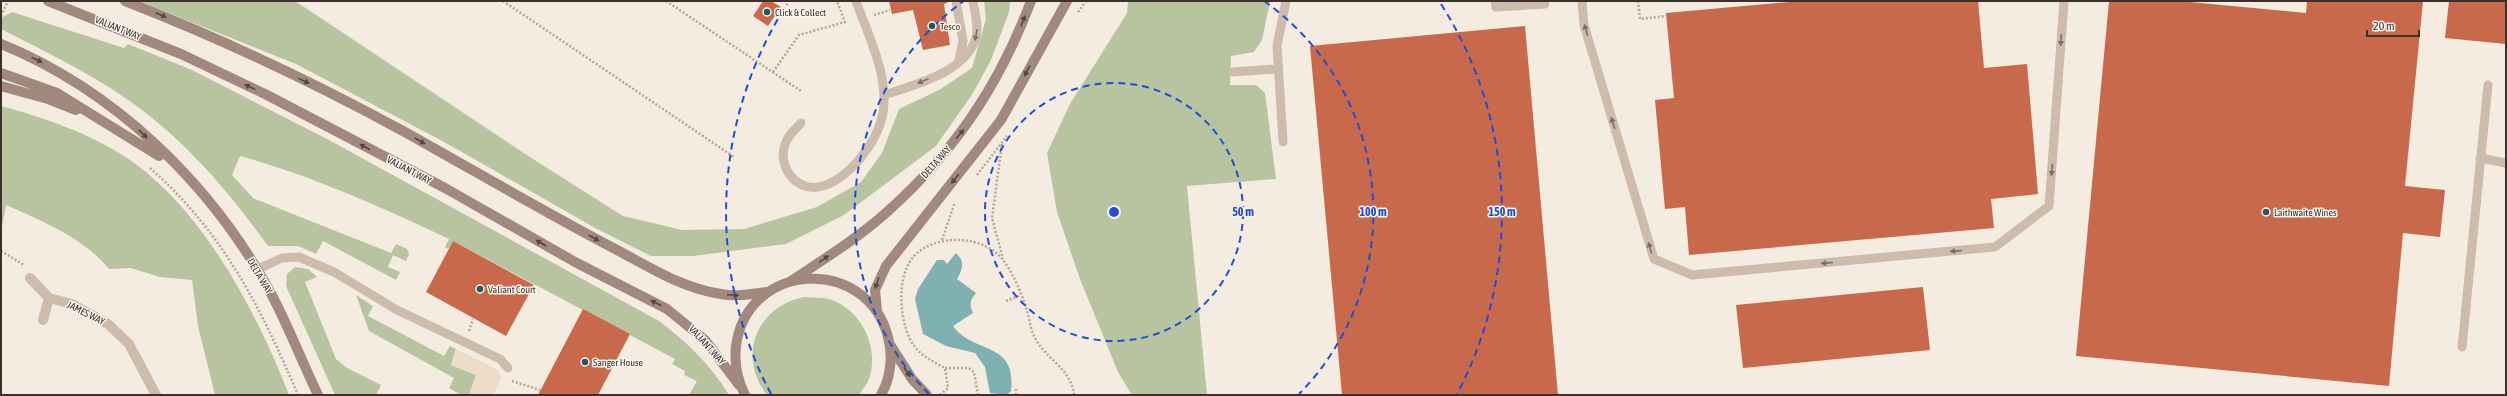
<svg xmlns="http://www.w3.org/2000/svg" width="2507" height="396" font-family="'Asap Condensed',sans-serif">
  <style>
    .green { fill: #b8c4a0 }
    .plaza { fill: #ecdcc8 }
    .water { fill: #7fb0b2 }
    .building { fill: #c8694b }
    .lines { fill: none; stroke-linecap: round; stroke-linejoin: round }
    .path { stroke: #b9a596; stroke-width: 2.5; stroke-dasharray: 2 2; stroke-linecap: butt }
    .lane { stroke: #cdbbac; stroke-width: 9 }
    .street { stroke: #cdbbac; stroke-width: 10 }
    .secondary { stroke: #a18a7d; stroke-width: 10 }
    .oneway { fill: #544640 }
    .oneway2 { fill: #7d6f65 }
    .ring { fill: none; stroke: #1d4ed8; stroke-width: 2; stroke-dasharray: 7 5 }
    .poi-dot { fill: #1f5a5e; stroke: #fbf5ee; stroke-width: 1.5 }
    .labels { text-anchor: middle; dominant-baseline: central; stroke-width: 3; stroke-linejoin: round; paint-order: stroke }
    .poi-label { font-size: 10px; fill: #3b302b; stroke: #fbf5ee; text-anchor: start }
    .street-label { font-size: 10px; fill: #3b302b; stroke: #fbf5ee }
    .centre { fill: #1d4ed8; stroke: #fbf5ee; stroke-width: 2 }
    .ring-label { font-size: 12px; text-anchor: middle; font-weight: bold; fill: #1d4ed8; stroke: #fbf5ee; stroke-width: 3; stroke-linejoin: round; paint-order: stroke }
  </style>
  <rect width="100%" height="100%" fill="#f4ebe1"/>
  <path class="green" d="M139 1H295L533 159 623 216 682 230 744 229 817 207 861 182 882 153 899 109 939 90 972 68 986 19 984 1H1010L1009 12 991 60 973 93 936 146 844 215 786 244 693 256H651L595 228 446 143 296 64Z
    M1128 1H1270L1262 40 1254 52 1231 56 1230 85H1256L1265 93 1276 179 1187 186 1207 395H1132L1118 372 1080 279 1057 212 1047 153 1070 104 1127 13Z
    M12 12 124 48 128 44 192 70 329 140 659 321C687 342 711 365 729 395H689L697 381 684 375 685 371 672 364 675 359 453 241 448 249 445 247 449 239C381 207 313 176 240 156L232 175 253 198 391 253 396 244 407 249 409 254 406 261 393 255 388 267 400 272 396 280 323 241 316 254 298 246H268C235 200 200 158 157 122 111 83 54 56 1 29V18Z
    M1 106C45 118 89 133 127 158 202 208 257 312 289 395H215L198 326 192 280 160 277 131 268 109 269C84 238 42 221 6 205L1 232Z
    M295 267 308 269 317 277 305 282 336 359 347 368 381 385 376 395H335L286 286 287 274Z
    M356 295 373 306 368 316 444 356 450 346 456 349 451 365 476 375 469 395H461L449 388 454 378 369 331Z
    M804 297C812 298 821 297 829 299 861 309 880 347 869 379 867 384 862 390 859 395H767C737 356 756 307 804 297Z"/>
  <path class="plaza" d="M456 349 498 370 501 379 493 395H469L476 375 451 365Z"/>
  <path class="water" d="M956 253C965 261 963 269 957 279L976 293C970 300 969 304 973 313L953 326C974 355 1017 340 1011 391L1007 395 990 393 985 367 975 353 946 346 923 334 915 299 918 289 937 260H944L947 264Z"/>
  <path class="building" d="M763 1H771L781 7 768 26 753 16Z
    M889 1H951L944 4 950 45 923 50 913 10 892 14Z
    M1801 1H1978L1984 68 2027 64 2038 194 1991 199 1994 228 1689 255 1685 207 1665 209 1655 100 1674 98 1666 13Z
    M2109 1H2179L2306 13 2307 1H2423L2405 186 2445 190 2440 237 2403 233 2389 386 2076 356Z
    M2449 1H2506V44L2445 38Z
    M1525 26 1558 395H1342L1310 46Z
    M453 241 534 285 506 336 426 292Z
    M1923 287 1930 350 1743 368 1736 305Z
    M583 309 630 334 598 395H538Z"/>
  <g class="lines">
    <path class="path" d="M503 1 734 157
      M666 1 801 91
      M1638 1 1640 19 1666 16
      M1078 12 1086 1
      M874 15 890 10
      M1 16 8 1
      M773 72 799 35 845 22 837 1
      M1002 144 992 218 1003 259
      M150 168C223 232 261 308 298 395
      M977 175 1007 136
      M942 240 955 202
      M1 251 24 265
      M1006 301 1021 295
      M469 331 473 319
      M945 368H969L974 372 978 395
      M512 381 540 390
      M940 395 948 388 945 368C934 362 923 357 915 347 899 326 895 277 914 256 936 233 984 235 1003 260 1013 273 1021 292 1026 307 1029 316 1030 327 1034 336 1044 358 1072 369 1074 395
      M1016 395V388"/>
    <path class="lane" d="M956 1 963 41 959 60
      M1495 1 1496 7 1545 4
      M1582 1 1584 25 1654 259 1692 275 1995 247 2049 206 2064 1
      M1233 72 1277 69
      M884 95C914 85 965 73 976 38 979 26 975 13 973 1
      M801 123C796 129 789 134 786 142 776 163 794 191 818 187 848 182 878 141 883 113 889 75 868 35 856 1
      M1283 142 1277 46 1286 1
      M2480 158 2506 163
      M256 270 282 258 299 257 334 272 397 310 500 359 508 368
      M2462 347 2488 85"/>
    <path class="street" d="M30 278 49 298 72 304 108 324 129 344 156 395
      M43 320 49 298"/>
    <path class="secondary" d="M48 1 181 54 267 95 445 188 575 262 667 309 705 340 739 385
      M125 1C220 38 313 82 403 131 475 171 546 213 619 251 651 268 684 289 721 294 736 297 751 294 767 292
      M1 44C114 90 209 182 268 288 287 322 301 360 318 395
      M1 73 57 93 159 156
      M1 86 48 99 76 110
      M791 281C824 259 858 238 887 212 955 151 999 86 1031 1
      M877 311 875 290 886 266 1001 120 1067 1
      M891 346 912 379 927 395
      M745 395C737 379 734 363 736 346 747 261 867 255 888 337 893 355 891 378 881 395"/>
  </g>
  <defs><path id="oneway-solid" d="M-6-.8H1V-3.2L6.5 0L1 3.2V.8H-6Z"/></defs>
  <g class="oneway">
    <use href="#oneway-solid" transform="translate(161 15) rotate(23)"/>
    <use href="#oneway-solid" transform="translate(1023 21) rotate(-68)"/>
    <use href="#oneway-solid" transform="translate(37 60) rotate(26)"/>
    <use href="#oneway-solid" transform="translate(1027 71) rotate(118)"/>
    <use href="#oneway-solid" transform="translate(304 81) rotate(26)"/>
    <use href="#oneway-solid" transform="translate(250 87) rotate(-154)"/>
    <use href="#oneway-solid" transform="translate(143 134) rotate(44)"/>
    <use href="#oneway-solid" transform="translate(960 134) rotate(-50)"/>
    <use href="#oneway-solid" transform="translate(420 141) rotate(30)"/>
    <use href="#oneway-solid" transform="translate(365 147) rotate(-152)"/>
    <use href="#oneway-solid" transform="translate(955 179) rotate(129)"/>
    <use href="#oneway-solid" transform="translate(594 238) rotate(29)"/>
    <use href="#oneway-solid" transform="translate(541 243) rotate(-150)"/>
    <use href="#oneway-solid" transform="translate(824 259) rotate(-34)"/>
    <use href="#oneway-solid" transform="translate(877 283) rotate(109)"/>
    <use href="#oneway-solid" transform="translate(733 295) rotate(4)"/>
    <use href="#oneway-solid" transform="translate(656 303) rotate(-153)"/>
    <use href="#oneway-solid" transform="translate(907 372) rotate(58)"/>
  </g>
  <g class="oneway2">
    <use href="#oneway-solid" transform="translate(1586 30) rotate(-106)"/>
    <use href="#oneway-solid" transform="translate(976 35) rotate(102)"/>
    <use href="#oneway-solid" transform="translate(2061 40) rotate(94)"/>
    <use href="#oneway-solid" transform="translate(923 81) rotate(158)"/>
    <use href="#oneway-solid" transform="translate(1613 123) rotate(-107)"/>
    <use href="#oneway-solid" transform="translate(2052 170) rotate(94)"/>
    <use href="#oneway-solid" transform="translate(1650 248) rotate(-107)"/>
    <use href="#oneway-solid" transform="translate(1956 251) rotate(175)"/>
    <use href="#oneway-solid" transform="translate(1827 263) rotate(175)"/>
  </g>
  <g class="ring">
    <circle cx="1114" cy="212" r="129"/>
    <path d="M929 394A259 259 0 0 1 964 1M1264 1A259 259 0 0 1 1299 394"/>
    <path d="M771 394A388 388 0 0 1 787 4M1441 4A388 388 0 0 1 1457 394"/>
  </g>
  <g class="poi-dot">
    <circle cx="767" cy="12" r="4"/>
    <circle cx="932" cy="26" r="4"/>
    <circle cx="2266" cy="212" r="4"/>
    <circle cx="480" cy="289" r="4"/>
    <circle cx="585" cy="362" r="4"/>
  </g>
  <g class="labels">
    <g class="poi-label">
      <text x="775" y="12">Click &amp; Collect</text>
      <text x="940" y="26">Tesco</text>
      <text x="2274" y="212">Laithwaite Wines</text>
      <text x="488" y="289">Valiant Court</text>
      <text x="593" y="362">Sanger House</text>
    </g>
    <g class="street-label">
      <text transform="translate(118 28) rotate(22)">VALIANT WAY</text>
      <text transform="translate(936 162) rotate(-49)">DELTA WAY</text>
      <text transform="translate(409 170) rotate(28)">VALIANT WAY</text>
      <text transform="translate(260 276) rotate(59)">DELTA WAY</text>
      <text transform="translate(86 313) rotate(27)">JAMES WAY</text>
      <text transform="translate(707 345) rotate(48)">VALIANT WAY</text>
    </g>
  </g>
  <circle cx="1114" cy="212" r="6" class="centre"/>
  <g class="ring-label">
    <text x="1243" y="216">50 m</text>
    <text x="1373" y="216">100 m</text>
    <text x="1502" y="216">150 m</text>
  </g>
  <rect width="2507" height="396" fill="none" stroke="#3b302b" stroke-width="4"/>
  <path d="M2367 30v6h52v-6" fill="none" stroke="#3b302b" stroke-width="2"/>
  <text x="2373" y="30" font-size="12" fill="#3b302b" stroke="#fbf5ee" stroke-width="3" paint-order="stroke">20 m</text>
</svg>
